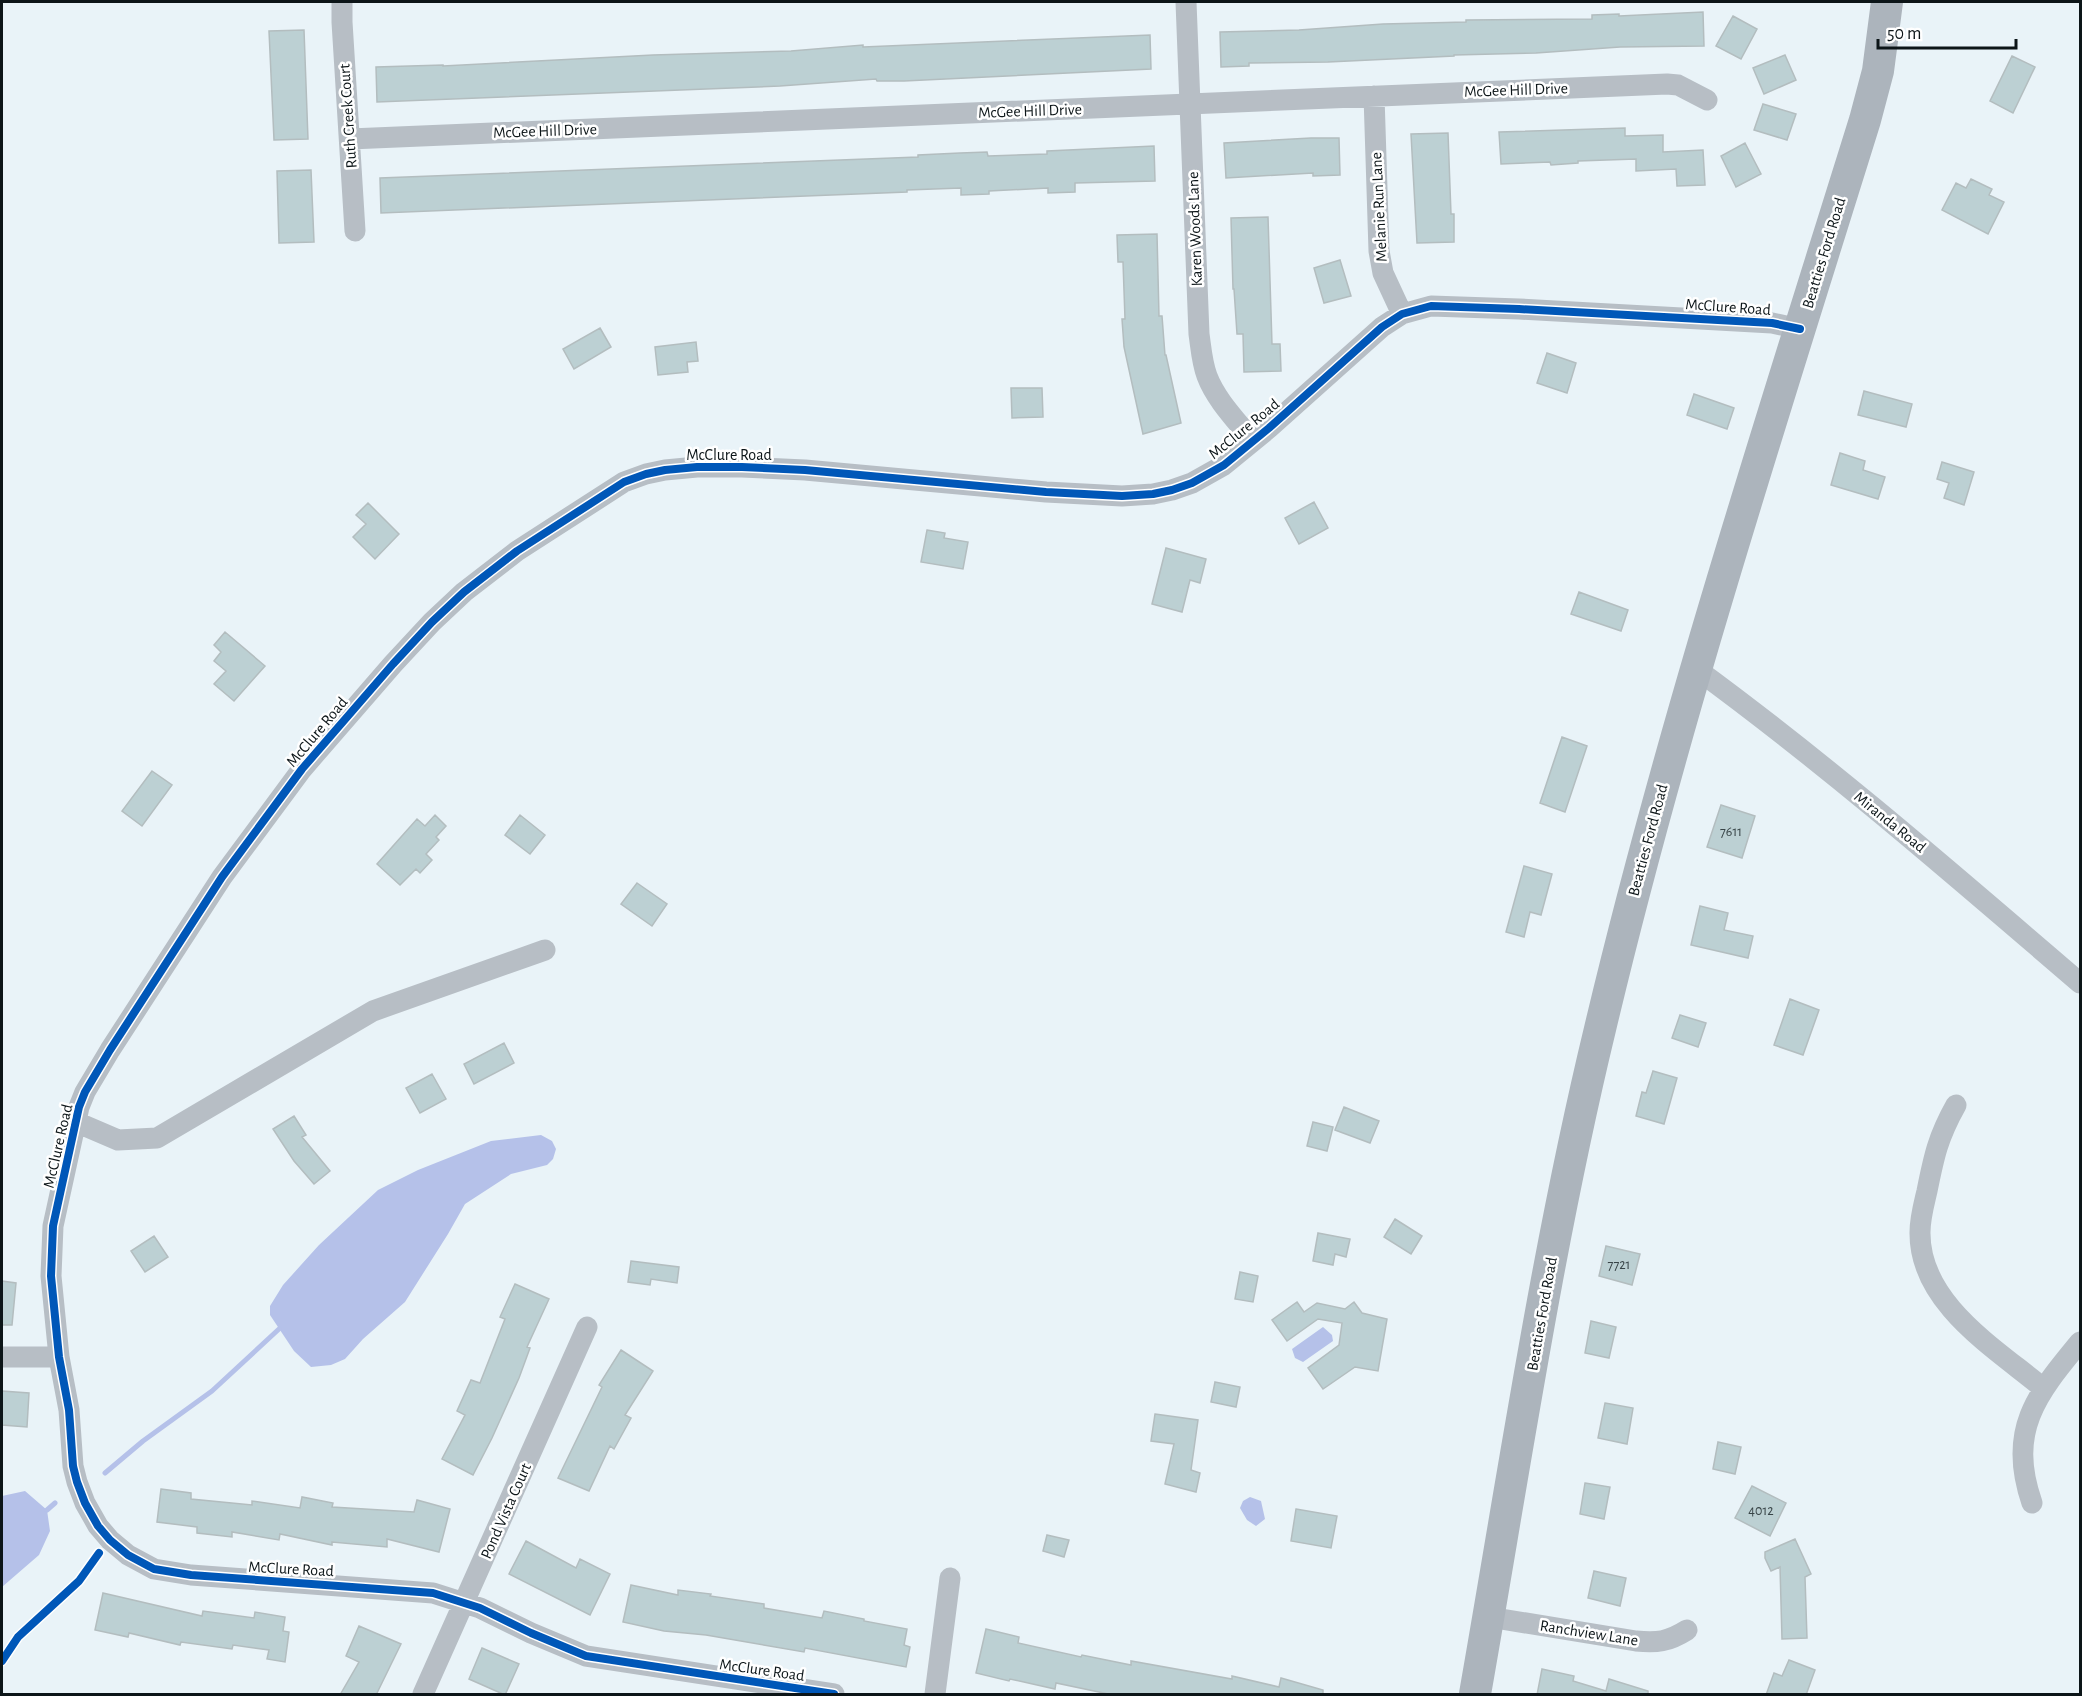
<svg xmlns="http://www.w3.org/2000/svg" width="2082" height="1696" font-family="'Alegreya Sans',sans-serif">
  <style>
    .water { fill: #b5c1e9 }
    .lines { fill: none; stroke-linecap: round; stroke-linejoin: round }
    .stream { stroke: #b5c1e9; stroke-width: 5 }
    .building { fill: #bcd0d3; stroke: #b3bdbf; stroke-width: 1.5 }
    .street { stroke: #b7bec5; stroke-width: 21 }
    .secondary { stroke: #acb4bc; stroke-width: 32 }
    .cycleway-casing { stroke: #fff; stroke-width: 11 }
    .cycleway { stroke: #0057b8; stroke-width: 8 }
    .labels { text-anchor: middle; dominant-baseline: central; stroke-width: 5; stroke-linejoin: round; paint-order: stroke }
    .number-label { font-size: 14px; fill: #384447 }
    .street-label { font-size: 16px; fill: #0c1518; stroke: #fff }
  </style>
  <rect width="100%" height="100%" fill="#e9f3f8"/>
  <path class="water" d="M541 1135 552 1141 556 1149 553 1159 547 1165 511 1174 465 1204 448 1234 405 1302 363 1339 345 1359 331 1365 311 1367 294 1351 270 1315V1306L283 1285 319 1245 378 1190 418 1170 491 1141Z
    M1323 1327 1332 1335 1333 1341 1303 1362 1295 1358 1292 1349Z
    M25 1491 47 1510 50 1531 39 1555 2 1587V1496Z
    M1250 1497 1261 1501 1265 1519 1256 1526 1247 1520 1240 1508 1243 1501Z"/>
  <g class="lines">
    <path class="stream" d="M105 1473 143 1441 212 1391 279 1329
      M47 1510 55 1503"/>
  </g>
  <path class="building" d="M1703 12 1704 46 1620 47 1536 53 1454 55V56L1328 62 1249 63V66L1221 67 1220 32 1299 30 1383 24 1466 22V20L1592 19V15L1619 14V16Z
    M1733 16 1757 29 1741 59 1716 46Z
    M304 30 308 139 274 140 269 31Z
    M1150 35 1151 69 904 81H877L876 79 780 86 377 102 376 67 443 65V66L653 55 791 51 863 45V47Z
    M1785 55 1796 80 1764 94 1753 68Z
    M2012 56 2035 67 2013 113 1990 101Z
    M1763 104 1796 114 1787 140 1754 130Z
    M1625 128V136L1663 135V152L1703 150 1705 185 1677 186 1676 169 1636 171V159L1578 161V163L1551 165 1550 162 1501 164 1499 132Z
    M1448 133 1451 214H1454V242L1417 243 1411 134Z
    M1311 138H1339L1340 175 1313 176V173L1226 178 1224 143Z
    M1745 143 1761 174 1736 187 1721 156Z
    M1154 146 1155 181 1075 183V192L1048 193V188L989 191V194L961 195V188L907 190V192L381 213 380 178 918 157V155L960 153 987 152 988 156 1047 154V151Z
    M311 170 314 242 279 243 277 171Z
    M1971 179 1992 189 1989 195 2004 202 1988 234 1942 210 1956 183 1966 188Z
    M1268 217 1272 344H1280L1281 371 1244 372 1243 334H1237L1234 289H1233L1231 218Z
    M1157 234 1159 316H1162L1165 355H1166L1181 423 1143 434 1124 347 1122 319H1125L1123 262H1118L1117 235Z
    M1340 260 1351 296 1324 303 1314 268Z
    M600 328 611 347 574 369 563 349Z
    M696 342 698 361 687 362 688 372 658 375 655 347Z
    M1547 353 1576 363 1567 393 1537 383Z
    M1011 388H1042L1043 417 1012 418Z
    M1864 391 1912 404 1906 427 1858 415Z
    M1694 394 1734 408 1727 429 1687 415Z
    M1840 453 1865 461 1863 470 1885 477 1878 499 1831 485Z
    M1942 462 1974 472 1964 505 1944 498 1949 483 1937 479Z
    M1314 502 1328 528 1299 544 1285 518Z
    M368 503 399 534 375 559 353 537 366 524 356 515Z
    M927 530 945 533 944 538 968 542 963 569 921 562Z
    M1166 548 1206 559 1200 583 1190 580 1182 612 1152 604Z
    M1579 592 1628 610 1621 631 1571 614Z
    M225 632 265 666 234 701 214 684 226 671 214 661 221 652 214 645Z
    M1562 737 1587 746 1565 812 1540 803Z
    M152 771 172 785 142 826 122 811Z
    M1721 805 1755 816 1742 858 1707 847Z
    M435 815 446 826 436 837 439 840 426 854 432 860 420 873 416 869 400 885 377 864 417 819 425 826Z
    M520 815 545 835 530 854 505 835Z
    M1524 866 1552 874 1541 915 1530 912 1524 937 1506 932Z
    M637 883 667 904 652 926 621 904Z
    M1700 906 1728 913 1724 930 1753 936 1748 958 1691 945Z
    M1790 999 1819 1010 1803 1055 1774 1045Z
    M1680 1015 1706 1023 1698 1047 1672 1038Z
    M504 1043 514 1063 474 1084 464 1064Z
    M1653 1071 1677 1078 1664 1124 1636 1116 1642 1092 1646 1093Z
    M432 1074 446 1099 420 1113 406 1088Z
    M1344 1107 1379 1121 1370 1143 1335 1130Z
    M294 1116 306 1135 302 1137 330 1171 314 1184 294 1161 273 1129Z
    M1313 1122 1333 1127 1327 1151 1307 1146Z
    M1395 1219 1422 1236 1411 1254 1384 1237Z
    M1318 1233 1350 1239 1346 1257 1335 1254 1333 1265 1313 1261Z
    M154 1236 168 1257 145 1272 131 1251Z
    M1606 1246 1640 1254 1632 1285 1599 1276Z
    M631 1261 679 1267 677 1283 651 1279 650 1285 628 1282Z
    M1240 1272 1258 1276 1253 1302 1235 1299Z
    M2 1281 16 1283 12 1325H2Z
    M515 1284 549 1299 527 1347 530 1348 519 1378 492 1438 473 1475 442 1459 465 1415 457 1411 471 1380 480 1383 505 1319 500 1317Z
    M1297 1302 1304 1312 1317 1303 1345 1309 1354 1302 1362 1313 1387 1319 1378 1371 1355 1367 1323 1389 1308 1368 1339 1345 1342 1323 1318 1319 1287 1341 1272 1320Z
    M1591 1321 1616 1327 1609 1358 1585 1353Z
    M621 1350 653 1371 625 1415 631 1418 614 1449 610 1446 589 1491 558 1478 602 1387 599 1385Z
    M1215 1382 1240 1387 1236 1407 1211 1402Z
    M2 1391 29 1393 27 1427 2 1425Z
    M1605 1403 1633 1408 1627 1444 1598 1438Z
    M1155 1414 1198 1420 1191 1470 1200 1473 1196 1492 1165 1484 1174 1444 1151 1441Z
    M1718 1442 1741 1447 1735 1474 1713 1469Z
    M1585 1483 1610 1487 1604 1519 1580 1514Z
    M1752 1486 1786 1503 1770 1536 1735 1518Z
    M161 1489 191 1493V1499L252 1505V1501L300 1508 302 1497 333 1503 332 1507 414 1512 417 1500 450 1509 439 1552 387 1539V1547L332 1542V1545L280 1534 279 1540 232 1532V1537L197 1533V1527L157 1522Z
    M1296 1509 1337 1516 1331 1548 1291 1541Z
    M1047 1535 1069 1540 1064 1557 1043 1551Z
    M1795 1539 1811 1574 1805 1577 1807 1638 1782 1639 1780 1567 1771 1571 1765 1558V1552Z
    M526 1541 576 1568 580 1559 610 1574 590 1615 509 1574Z
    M1594 1571 1626 1578 1620 1606 1588 1598Z
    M631 1585 678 1595V1590L711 1594 710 1596 764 1604V1608L822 1618 824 1611 864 1619V1621L907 1629 904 1645 910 1647 906 1667 805 1648 804 1652 706 1635 664 1631 623 1622Z
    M103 1593 202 1616 203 1611 254 1618 255 1612 285 1617 283 1631 289 1632 285 1662 267 1659 269 1650 233 1645 232 1649 181 1642 180 1645 129 1633 128 1637 95 1630Z
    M359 1626 401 1644 376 1695H340L359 1662 346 1656Z
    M986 1629 1019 1637 1018 1643 1081 1657 1082 1655 1131 1665V1661L1232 1679V1676L1279 1687 1281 1678 1323 1690V1695H1113L1056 1683 1055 1689 1010 1679 1009 1681 976 1673Z
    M482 1648 519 1664 505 1695 469 1679Z
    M1789 1660 1815 1670 1806 1695H1766L1774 1673 1782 1676Z
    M1542 1669 1574 1676 1573 1681 1606 1691 1609 1679 1648 1691V1695H1537Z"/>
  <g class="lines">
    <path class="street" d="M342 2V22L355 231
      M1186 2 1199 334C1201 348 1202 363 1207 376 1216 400 1237 421 1253 441
      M1374 96 1379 251 1383 273 1402 314
      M350 139 1667 84 1678 85 1707 100
      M1695 668C1829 766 1954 875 2080 983
      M1956 1105C1938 1137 1934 1156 1927 1191 1924 1204 1920 1218 1920 1232 1919 1303 1995 1348 2043 1388
      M76 1122 118 1140 157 1138 373 1011 545 950
      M2 1357H59
      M2032 1503C2007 1431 2036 1395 2080 1342
      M1489 1617 1636 1641C1657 1643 1668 1642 1687 1630
      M423 1694 587 1327
      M834 1694 586 1656 531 1633 480 1608 433 1593 191 1575 154 1569 128 1555 110 1540 98 1526 85 1503 77 1482 73 1466 69 1410 59 1357 51 1276 53 1226 79 1107 85 1092 110 1050 222 877 302 769 393 664 432 622 464 592 517 551 624 482 646 474 665 470 697 467H742L805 470 1046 492 1122 496 1153 494 1172 490 1192 483 1224 465 1269 428 1382 327 1402 314 1431 306 1519 309 1772 323 1800 329
      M935 1694 950 1578"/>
    <path class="secondary" d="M1475 1694C1514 1472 1547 1248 1600 1029 1673 722 1771 422 1865 120L1878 71 1887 2"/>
    <defs>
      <path id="cycleway" d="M2 1661 18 1637 79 1581 99 1553
        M834 1694 586 1656 531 1633 480 1608 433 1593 191 1575 154 1569 128 1555 110 1540 98 1526 85 1503 77 1482 73 1466 69 1410 59 1357 51 1276 53 1226 79 1107 85 1092 110 1050 222 877 302 769 393 664 432 622 464 592 517 551 624 482 646 474 665 470 697 467H742L805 470 1046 492 1122 496 1153 494 1172 490 1192 483 1224 465 1269 428 1382 327 1402 314 1431 306 1519 309 1772 323 1800 329"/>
    </defs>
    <use href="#cycleway" class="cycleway-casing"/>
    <use href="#cycleway" class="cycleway"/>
  </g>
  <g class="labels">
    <g class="number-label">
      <text x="1731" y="832">7611</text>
      <text x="1619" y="1265">7721</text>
      <text x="1761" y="1511">4012</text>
    </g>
    <g class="street-label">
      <text transform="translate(1516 90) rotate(-2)">McGee Hill Drive</text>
      <text transform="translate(1030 111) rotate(-2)">McGee Hill Drive</text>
      <text transform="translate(348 116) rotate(-94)">Ruth Creek Court</text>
      <text transform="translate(545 131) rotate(-2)">McGee Hill Drive</text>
      <text transform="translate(1379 207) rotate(-93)">Melanie Run Lane</text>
      <text transform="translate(1195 229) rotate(-92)">Karen Woods Lane</text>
      <text transform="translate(1824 253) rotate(-73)">Beatties Ford Road</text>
      <text transform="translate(1728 307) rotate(4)">McClure Road</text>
      <text transform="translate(1244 429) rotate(-39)">McClure Road</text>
      <text x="729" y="455">McClure Road</text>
      <text transform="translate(317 732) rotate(-50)">McClure Road</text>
      <text transform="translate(1890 822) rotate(39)">Miranda Road</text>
      <text transform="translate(1648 840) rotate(-75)">Beatties Ford Road</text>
      <text transform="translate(58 1146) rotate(-77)">McClure Road</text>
      <text transform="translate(1542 1314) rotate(-80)">Beatties Ford Road</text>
      <text transform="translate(506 1511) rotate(-66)">Pond Vista Court</text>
      <text transform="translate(291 1569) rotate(3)">McClure Road</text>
      <text transform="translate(1589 1633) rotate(9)">Ranchview Lane</text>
      <text transform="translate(762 1670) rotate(8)">McClure Road</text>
    </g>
  </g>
  <rect width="2082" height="1696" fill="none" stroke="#0c1518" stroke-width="6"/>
  <path d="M1878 39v9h138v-9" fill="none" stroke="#0c1518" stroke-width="3"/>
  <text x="1887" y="39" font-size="18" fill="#0c1518" stroke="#ffffff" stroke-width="4.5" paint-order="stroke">50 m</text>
</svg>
